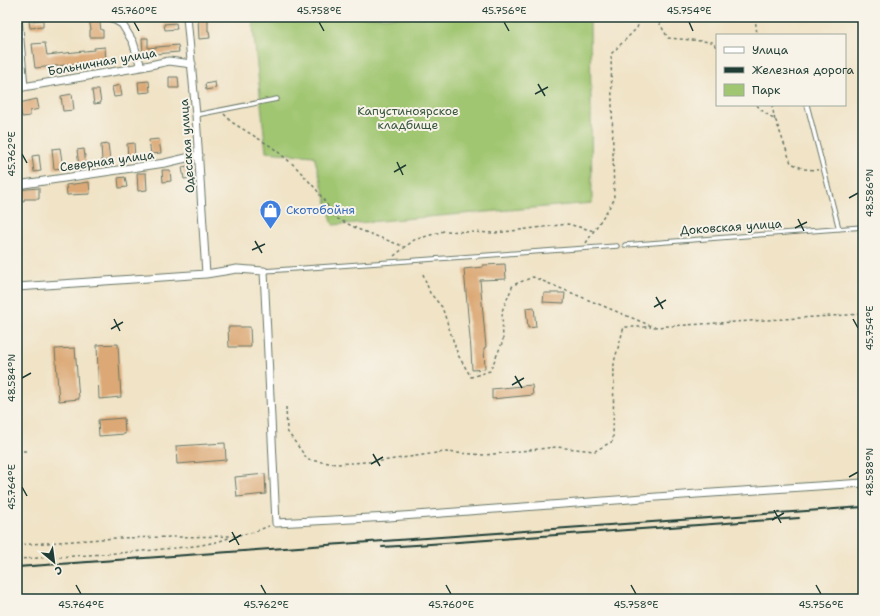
<svg xmlns="http://www.w3.org/2000/svg" width="880" height="616" font-family="'Shantell Sans',sans-serif">
  <style>
    .green { fill: #a0c671; stroke: #608252 }
    .building { fill: #dca976 }
    .lines { fill: none; stroke-linecap: round; stroke-linejoin: round }
    .lane-casing { stroke: #687767; stroke-width: 5.5 }
    .street-casing { stroke: #687767; stroke-width: 9 }
    .path { stroke: #687767; stroke-width: 1.5; stroke-dasharray: 3 3; stroke-linecap: butt }
    .lane { stroke: #fff; stroke-width: 3.5 }
    .street { stroke: #fff; stroke-width: 7 }
    .rail { stroke: #1f3d34; stroke-width: 2 }
    .ticks { fill: none; stroke: #1f3d34; stroke-width: 1.5 }
    .labels { text-anchor: middle; dominant-baseline: central; stroke-width: 4; stroke-linejoin: round; paint-order: stroke }
    .street-label { font-size: 12px; fill: #1f3d34; stroke: #f7f3e8 }
    .park-label { font-size: 12px; fill: #395840; stroke: #f7f3e8 }
    .shop-label { font-size: 12px; fill: #366cbe; stroke: #f7f3e8; text-anchor: start }
    .neatline { fill: none; stroke: #1f3d34; stroke-width: 1.5 }
    .ticks-label { font-size: 10px; text-anchor: middle; fill: #1f3d34 }
  </style>
  <rect width="100%" height="100%" fill="#f7f3e8"/>
  <filter id="ink" filterUnits="userSpaceOnUse"><feTurbulence type="fractalNoise" baseFrequency=".025" numOctaves="2"/><feDisplacementMap in="SourceGraphic" scale="8" xChannelSelector="R" yChannelSelector="G"/><feConvolveMatrix kernelMatrix="1 2 1 2 8 2 1 2 1" color-interpolation-filters="sRGB"/></filter>
  <filter id="wash" filterUnits="userSpaceOnUse"><feTurbulence type="fractalNoise" baseFrequency=".012" numOctaves="4" result="noise"/><feDisplacementMap in="SourceGraphic" scale="16" xChannelSelector="R" yChannelSelector="G"/><feGaussianBlur stdDeviation="0.9" result="paint"/><feColorMatrix in="noise" values="0 0 0 0 0 0 0 0 0 0 0 0 0 0 0 0 0 1.4 0 .05"/><feComposite in="paint" operator="in"/></filter>
  <g filter="url(#wash)">
    <rect width="100%" height="100%" fill="#f0e3c6"/>
    <path class="green" d="M252 17H590L592 203 333 225 314 156 266 152Z"/>
    <g id="blocks">
      <path class="building" d="M89 17H99L101 30H103V37H90V30H91Z
        M198 19H208V31H209L210 38 199 39Z
        M43 20V27L30 28 29 21Z
        M176 23 177 29 165 30 164 24Z
        M142 38H148V48L178 45 179 52 143 55Z
        M45 43 47 55 94 50V48L105 47 106 61 35 68 32 44Z
        M169 77H178L179 88H169Z
        M149 81 150 92 139 93 138 82Z
        M215 82 216 88 206 90 205 84Z
        M120 85 122 96 114 97 112 87Z
        M92 90H99L101 103 94 104Z
        M72 94 74 110 63 111 61 96Z
        M37 99 39 109 30 111V116L22 117 19 103Z
        M159 139 161 153 151 154 149 140Z
        M134 143 135 158H128L127 144Z
        M108 144 110 160 102 161 101 145Z
        M60 148 63 168 54 169 52 149Z
        M84 149 86 165 79 166 77 150Z
        M39 155 41 171 34 172 32 156Z
        M190 166 192 178 184 179 182 167Z
        M162 170H170L171 181 163 182Z
        M137 173H146L147 190 138 191Z
        M125 177 127 187 119 188 118 178Z
        M89 182 90 194 67 195 66 185Z
        M39 188V199H24V201H17V190Z
        M505 264 506 279 480 280 486 347 484 348 485 369 472 370 471 350 464 269 483 267V265Z
        M544 293H565L564 303 543 302Z
        M534 307 536 327 528 328 526 308Z
        M228 327H250L251 347H229Z
        M118 344 121 397 99 399 97 345Z
        M75 348 79 399 59 401 55 349Z
        M532 385 533 395 492 399V389Z
        M124 418 125 434 99 436 98 420Z
        M225 443 226 460 177 464 176 446Z
        M265 474 266 494 237 497 235 477Z"/>
    </g>
  </g>
  <g filter="url(#ink)">
    <use href="#blocks" fill-opacity="0" stroke="#687767" stroke-width="1"/>
    <g class="lines">
      <defs>
        <path id="lane" d="M807 105 839 229
          M196 115 277 99
          M625 245 863 227
          M264 271 617 246"/>
        <path id="street" d="M18 17 24 87
          M110 17 122 24 133 42 141 67
          M187 17 196 115 206 274
          M17 88 141 67 169 61 192 64
          M17 185 165 163 199 155
          M17 287 206 274 237 269 264 271 276 523 389 517 697 494 863 483"/>
      </defs>
      <use href="#lane" class="lane-casing"/>
      <use href="#street" class="street-casing"/>
      <path class="path" d="M656 17 668 38 713 42 717 49
        M755 17 757 35
        M757 105 760 109 776 121 791 163 804 169 818 170
        M772 105 775 121
        M224 114 233 123 272 147 295 166 316 189 336 218 360 230 405 247
        M586 243 614 200 611 54 637 28 641 17
        M394 256 414 240 444 231 495 233 568 224 594 231
        M423 274 430 293 442 307 458 355 471 377 490 371 503 341 502 311 513 285 533 277 654 327 863 314
        M286 407 287 431 308 460 337 464 381 461 444 452 485 455 556 447 595 451 613 441 614 362 624 327H651
        M17 451H26
        M17 545 116 538 234 536 254 532 269 526
        M17 559C63 557 108 554 154 550 179 547 207 547 231 537"/>
      <use href="#lane" class="lane"/>
      <use href="#street" class="street"/>
      <path class="rail" d="M382 547 416 545 799 518
        M17 567 863 507
        M798 599 863 595"/>
    </g>
  </g>
  <path class="ticks" d="M134 22 139 31M319 22 324 31M504 22 509 31M689 22 693 31M538 84 545 96M535 94 548 87M22 154 27 163M397 162 403 175M394 172 406 165M849 198 858 193M798 219 804 231M795 228 807 222M255 241 262 253M252 250 265 244M656 297 663 309M654 307 666 300M114 319 120 331M853 319 858 328M111 329 123 322M515 376 522 388M22 378 31 373M512 385 524 378M373 454 380 466M371 464 383 457M849 477 858 472M22 487 27 496M774 510 781 523M772 520 784 513M232 532 239 545M229 542 241 535M76 585 81 594M261 585 266 594M446 585 451 594M631 585 636 594M816 585 821 594"/>
  <defs>
    <symbol id="shop-pin" viewBox="-11 -11 22 30"><path d="M0 17L-7.5 6A9.5 9.5 0 1 1 7.5 6Z" fill="#3f7fe0" stroke="#f7f3e8"/><path d="M-5-2.5h2.3a2.7 3.5 0 0 1 5.4 0H5L5.5 6h-11ZM-1.5-2.5h3a1.5 2.3 0 0 0-3 0Z" fill="#fff"/></symbol>
  </defs>
  <g fill-rule="evenodd">
    <use href="#shop-pin" x="258" y="198" width="25" height="34"/>
  </g>
  <g class="labels">
    <g class="street-label">
      <text transform="translate(102 62) rotate(-10)">Больничная улица</text>
      <text transform="translate(187 146) rotate(-94)">Одесская улица</text>
      <text transform="translate(107 161) rotate(-8)">Северная улица</text>
      <text transform="translate(731 227) rotate(-4)">Доковская улица</text>
    </g>
    <g class="park-label">
      <text x="408" y="111">Капустиноярское<tspan x="408" dy="14">кладбище</tspan></text>
    </g>
    <g class="shop-label">
      <text x="286" y="210">Скотобойня</text>
    </g>
  </g>
  <rect width="880" height="616" fill="none" stroke="#f7f3e8" stroke-width="44"/>
  <rect x="716" y="34" width="130" height="72" fill="#f7f3e8" stroke="#a1aaa0"/>
  <rect x="724" y="47" width="20" height="6" fill="#ffffff" stroke="#a1aaa0"/>
  <text x="752" y="54" font-size="12" fill="#1f3d34">Улица</text>
  <rect x="724" y="67" width="20" height="6" fill="#1f3d34" stroke="#a1aaa0"/>
  <text x="752" y="74" font-size="12" fill="#1f3d34">Железная дорога</text>
  <rect x="724" y="84" width="20" height="12" fill="#a0c671" stroke="#a1aaa0"/>
  <text x="752" y="94" font-size="12" fill="#1f3d34">Парк</text>
  <g transform="translate(54 562) rotate(151)" stroke="#f7f3e8" stroke-width="3" paint-order="stroke">
  <path d="M0-3L7 15L0 10L-7 15Z" fill="#1f3d34"/>
  <text y="-6" font-size="11" font-weight="bold" text-anchor="middle" fill="#1f3d34">С</text>
  </g>
  <rect x="22" y="22" width="836" height="572" class="neatline"/>
  <g class="ticks-label">
    <text x="134" y="14">45.760°E</text>
    <text x="319" y="14">45.758°E</text>
    <text x="504" y="14">45.756°E</text>
    <text x="689" y="14">45.754°E</text>
    <text transform="translate(11 154) rotate(-90)" y="4">45.762°E</text>
    <text transform="translate(869 193) rotate(-90)" y="4">48.586°N</text>
    <text transform="translate(869 328) rotate(-90)" y="4">45.754°E</text>
    <text transform="translate(11 378) rotate(-90)" y="4">48.584°N</text>
    <text transform="translate(869 472) rotate(-90)" y="4">48.588°N</text>
    <text transform="translate(11 487) rotate(-90)" y="4">45.764°E</text>
    <text x="81" y="608">45.764°E</text>
    <text x="266" y="608">45.762°E</text>
    <text x="451" y="608">45.760°E</text>
    <text x="636" y="608">45.758°E</text>
    <text x="821" y="608">45.756°E</text>
  </g>
</svg>
